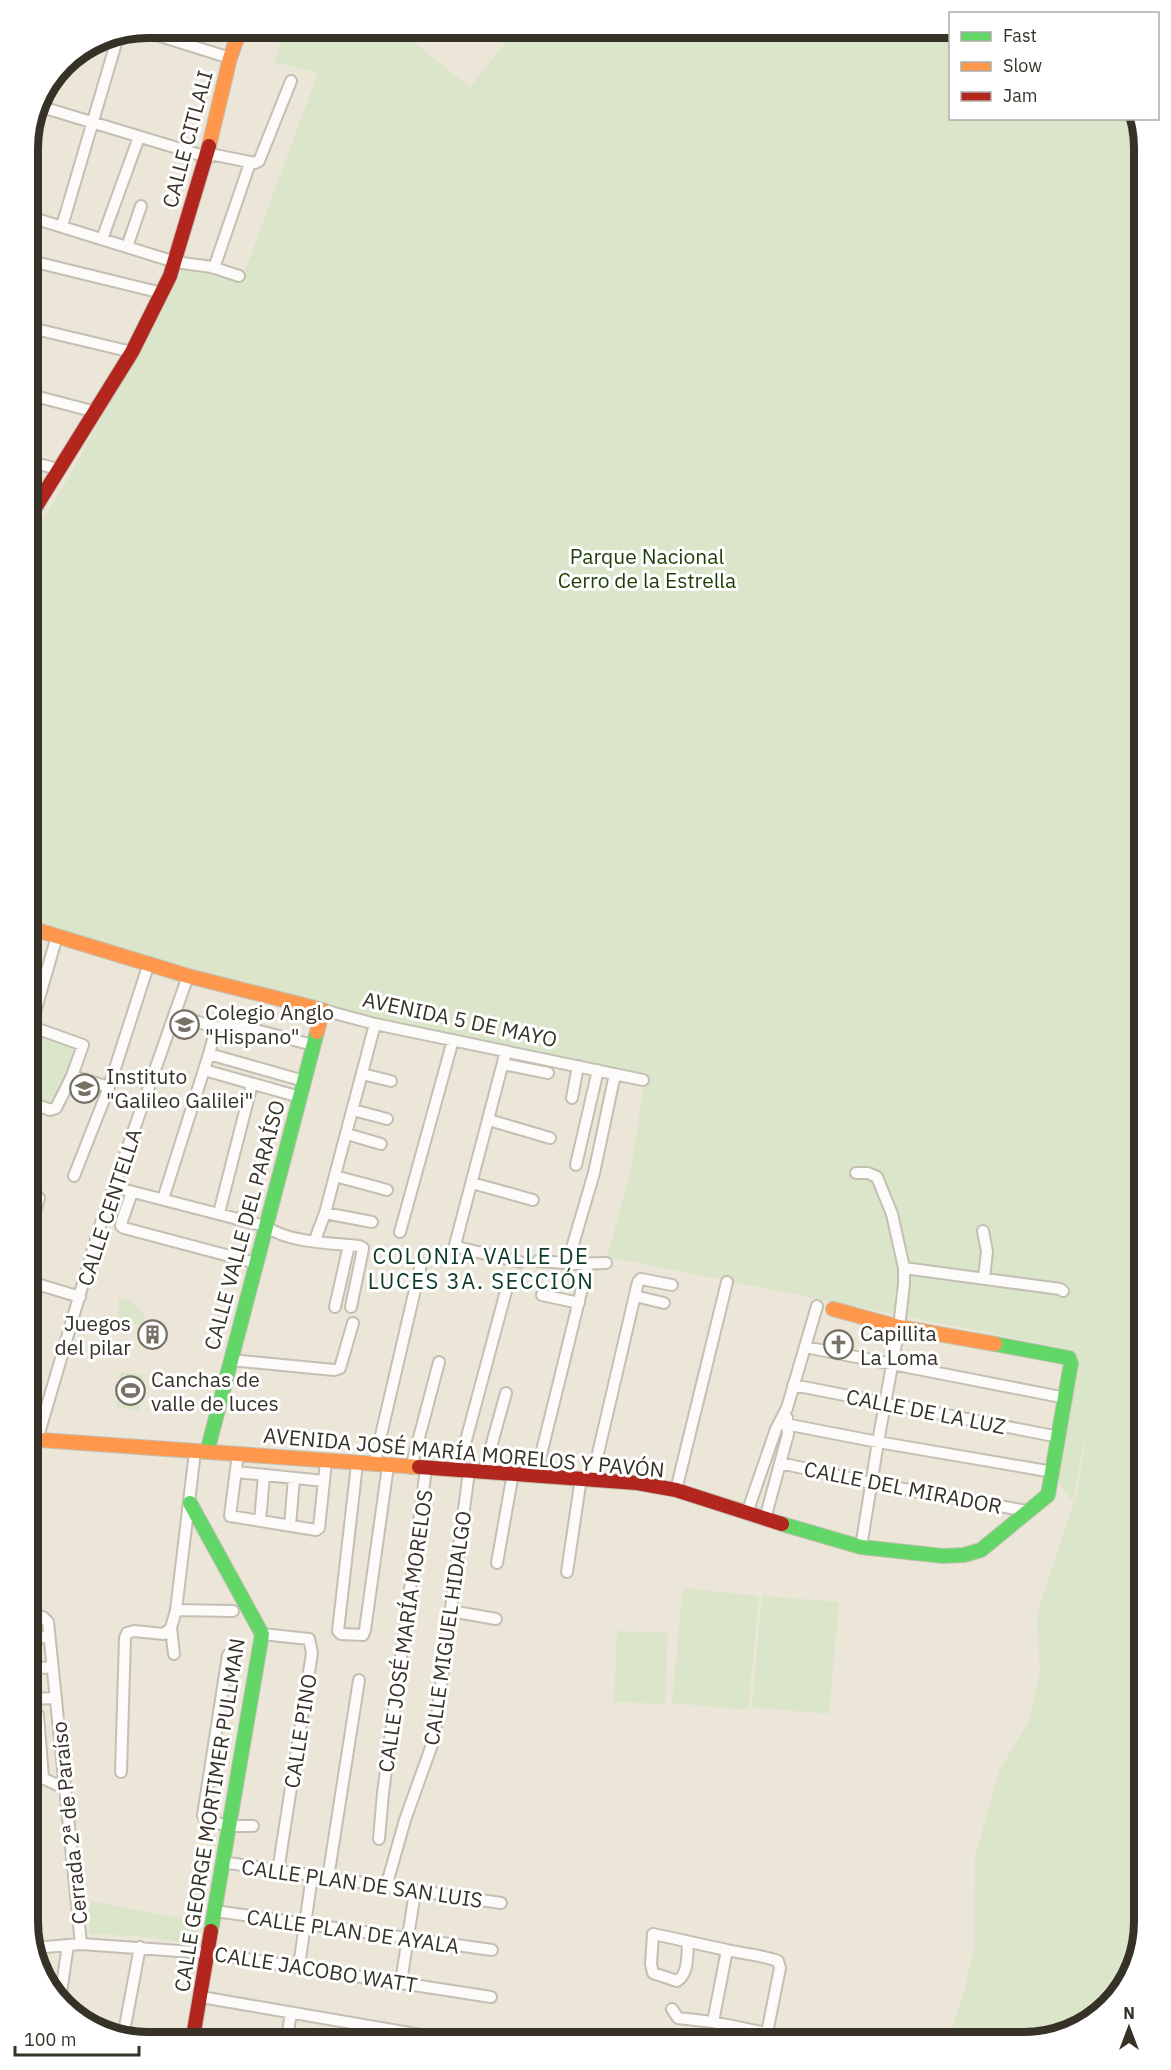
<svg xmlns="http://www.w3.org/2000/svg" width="1171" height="2070" font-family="'IBM Plex Sans',sans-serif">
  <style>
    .green { fill: #dae5ca }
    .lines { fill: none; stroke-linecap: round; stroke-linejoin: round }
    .street-casing { stroke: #c3bfb3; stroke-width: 14 }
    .fast-casing { stroke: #c3bfb3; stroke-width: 16 }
    .slow-casing { stroke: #c3bfb3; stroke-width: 16 }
    .jam-casing { stroke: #c3bfb3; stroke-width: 16 }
    .street { stroke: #fcfbf9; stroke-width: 10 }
    .fast { stroke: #63d668; stroke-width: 14 }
    .slow { stroke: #ff974d; stroke-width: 14 }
    .jam { stroke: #b3261e; stroke-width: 14 }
    .labels { text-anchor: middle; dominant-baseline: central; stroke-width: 6; stroke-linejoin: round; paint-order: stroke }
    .street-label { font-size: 21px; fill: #363228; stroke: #fff }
    .park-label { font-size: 21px; fill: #1e3e07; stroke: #fff }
    .poi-label { font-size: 21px; fill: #363228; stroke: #fff; text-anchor: start }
    .neighbourhood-label { font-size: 22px; letter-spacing: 1.5px; fill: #0e3925; stroke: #fff }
    .rim { fill: none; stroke: #363228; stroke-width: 8 }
  </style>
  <rect width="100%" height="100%" fill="#ebe6d7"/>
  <path class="green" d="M287 27H400L419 47 470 87 518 27H950V118L1137 119 1144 147V1923L1124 1989 1077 2031 1024 2043H948L965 1988 974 1949 975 1858 999 1771 1030 1719 1040 1671 1037 1615 1077 1493 1089 1419 1072 1501 1054 1476 1075 1357 1069 1349 607 1257 631 1170 645 1078 323 1008 188 975 27 923V547L71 473 182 270 196 267 242 279 318 73 274 62Z
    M27 1029 81 1046 54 1106 27 1097Z
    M119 1299 130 1300 144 1315V1323L118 1325Z
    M121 1372 143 1375 139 1411 116 1407Z
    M683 1588 759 1596 748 1710 672 1703Z
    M762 1596 839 1602 829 1714 752 1707Z
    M617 1631 668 1633 665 1704 614 1702Z
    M90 1901 198 1922 201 1945 138 1936 90 1934Z"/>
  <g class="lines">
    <defs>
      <path id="street" d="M160 27 187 35
        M138 29 230 58
        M432 34 437 27
        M35 105 207 157 215 155 255 163 259 161 291 81
        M27 216 175 262 212 267 239 276
        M62 226 119 33
        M102 239 139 137
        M127 247 141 206
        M27 260 162 293
        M214 268 250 163
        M27 327 132 352
        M27 394 96 412
        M27 461 58 469
        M323 1010 375 1024 643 1080
        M175 1014 216 1028 229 1023 313 1045
        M31 1026 57 936
        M506 1051 455 1245 461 1248 520 1262
        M209 1054 304 1081
        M503 1064 548 1073
        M204 1070 300 1097
        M362 1074 391 1081
        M72 1076 109 1087
        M572 1098 578 1066
        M27 1101 50 1110 56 1108 72 1076 83 1045 27 1025
        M353 1110 387 1119
        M489 1120 550 1138
        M347 1134 381 1144
        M576 1165 598 1070
        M856 1173H868L877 1177 892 1214 904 1268V1284L899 1327 878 1442 861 1547
        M74 1176 109 1087 149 963
        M335 1176 387 1190
        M472 1183 533 1200
        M114 1187 265 1226C289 1243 330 1243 359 1246L363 1248 362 1254 351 1307
        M132 1192 122 1221 121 1226 124 1228 256 1263
        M163 1199 209 1054 216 1028
        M219 1213 252 1084
        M325 1213 372 1222
        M983 1231 987 1251 984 1278
        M400 1232 453 1040
        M27 1238 39 1198
        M315 1240 325 1213 375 1024
        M538 1261 566 1263 569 1258 594 1173 615 1074
        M574 1264 606 1263
        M904 1268 1060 1289 1063 1291
        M27 1281 80 1297
        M542 1295 579 1303
        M635 1296 664 1303
        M335 1307 349 1245
        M805 1347 1066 1398
        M231 1360 334 1370 340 1368 353 1323
        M793 1385 1059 1437
        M780 1423 878 1442 1053 1472
        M37 1440 99 1229 188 976
        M238 1454 230 1516 316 1530 319 1528 326 1462
        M780 1463 871 1483 1027 1511
        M357 1464 338 1631 341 1634 363 1635 365 1630 388 1466
        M374 1465 421 1264
        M411 1468 439 1362
        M458 1470 506 1291
        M236 1472 324 1481
        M484 1472 506 1393
        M536 1475 588 1264
        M592 1479 638 1282 641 1279 672 1285
        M676 1490 727 1282
        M747 1513 776 1429 787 1408 817 1306
        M765 1519 788 1434 787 1418
        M260 1521 264 1475
        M290 1526 294 1478
        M497 1563 513 1473
        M567 1572 581 1478
        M176 1610 233 1611
        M451 1611 496 1619
        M30 1614 43 1617 48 1622 81 1944
        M262 1634 309 1639 312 1653 278 1871
        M27 1638 49 1637
        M174 1654 171 1628 176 1610 195 1452
        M228 1655 203 1815 205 1820 229 1826H253
        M27 1669 52 1667
        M27 1699 56 1698
        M38 1715 43 1778
        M27 1771 66 1789
        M121 1772 125 1638 127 1633 134 1631 164 1634 171 1628
        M379 1839 383 1793 426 1469
        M222 1862 501 1903
        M328 1878 359 1680
        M386 1887 405 1820 434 1739 469 1471
        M215 1911 492 1950
        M688 1942C687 1954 689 1974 677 1981L653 1973 651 1964 653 1934C678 1939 702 1945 727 1950 744 1954 762 1955 778 1961L780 1968 765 2043
        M33 1948 81 1944 207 1953 491 1997
        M299 1966 312 1876
        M401 1982 415 1892
        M201 1997 468 2043
        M60 1999 68 1945
        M672 2009 678 2018 713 2022 809 2042
        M713 2022 727 1950
        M123 2037 140 1947
        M286 2043 291 2013
        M386 2043 389 2030
        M703 2043 706 2034"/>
      <path id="fast" d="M207 1452 317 1032
        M190 1503 262 1634 211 1931
        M782 1524 861 1547 943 1556 964 1555 981 1550 1048 1495 1071 1363 1069 1358 995 1344"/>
      <path id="slow" d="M209 146 230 58 241 27
        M27 927 188 976 323 1010 317 1032
        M833 1309 899 1327 995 1344
        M27 1439 419 1467"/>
      <path id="jam" d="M27 521 132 352 170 276 209 146
        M419 1467 637 1483 676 1490 782 1524
        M192 2043 211 1931"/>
    </defs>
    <use href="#street" class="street-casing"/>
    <use href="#fast" class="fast-casing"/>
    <use href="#slow" class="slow-casing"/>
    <use href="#jam" class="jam-casing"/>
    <use href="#street" class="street"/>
    <use href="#fast" class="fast"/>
    <use href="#slow" class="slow"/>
    <use href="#jam" class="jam"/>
  </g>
  <defs>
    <symbol id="school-ring" viewBox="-11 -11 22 22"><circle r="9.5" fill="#fff" stroke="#757165" stroke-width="1.5"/><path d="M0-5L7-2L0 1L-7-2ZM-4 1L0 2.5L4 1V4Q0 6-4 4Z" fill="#757165"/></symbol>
    <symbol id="building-ring" viewBox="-11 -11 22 22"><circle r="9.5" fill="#fff" stroke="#757165" stroke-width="1.5"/><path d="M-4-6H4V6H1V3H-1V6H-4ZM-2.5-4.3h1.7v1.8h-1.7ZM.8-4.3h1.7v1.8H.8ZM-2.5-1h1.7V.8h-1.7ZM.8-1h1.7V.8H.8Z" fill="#757165"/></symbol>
    <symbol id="church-ring" viewBox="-11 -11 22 22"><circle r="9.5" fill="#fff" stroke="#757165" stroke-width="1.5"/><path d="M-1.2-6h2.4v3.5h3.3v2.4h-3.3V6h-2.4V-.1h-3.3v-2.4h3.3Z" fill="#757165"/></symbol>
    <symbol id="stadium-ring" viewBox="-11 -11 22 22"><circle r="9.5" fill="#fff" stroke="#757165" stroke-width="1.5"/><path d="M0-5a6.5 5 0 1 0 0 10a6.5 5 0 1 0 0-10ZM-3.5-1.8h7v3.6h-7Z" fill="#757165"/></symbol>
  </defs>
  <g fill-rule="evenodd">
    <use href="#school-ring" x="168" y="1008" width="33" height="33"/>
    <use href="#school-ring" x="68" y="1072" width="33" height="33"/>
    <use href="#building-ring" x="136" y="1318" width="33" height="33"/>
    <use href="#church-ring" x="822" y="1328" width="33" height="33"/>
    <use href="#stadium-ring" x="114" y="1374" width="33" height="33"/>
  </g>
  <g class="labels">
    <g class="street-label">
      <text transform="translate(187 139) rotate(-75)">CALLE CITLALI</text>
      <text transform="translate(460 1019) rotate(12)">AVENIDA 5 DE MAYO</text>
      <text transform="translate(109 1207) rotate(-72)">CALLE CENTELLA</text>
      <text transform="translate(244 1225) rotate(-75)">CALLE VALLE DEL PARAÍSO</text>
      <text transform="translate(926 1411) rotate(11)">CALLE DE LA LUZ</text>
      <text transform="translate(464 1452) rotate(5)">AVENIDA JOSÉ MARÍA MORELOS Y PAVÓN</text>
      <text transform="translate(903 1487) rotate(11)">CALLE DEL MIRADOR</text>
      <text transform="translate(447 1628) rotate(-82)">CALLE MIGUEL HIDALGO</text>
      <text transform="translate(405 1631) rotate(-82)">CALLE JOSÉ MARÍA MORELOS</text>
      <text transform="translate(300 1731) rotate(-81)">CALLE PINO</text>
      <text transform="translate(209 1815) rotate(-81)">CALLE GEORGE MORTIMER PULLMAN</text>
      <text transform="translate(69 1823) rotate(-96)">Cerrada 2ª de Paraíso</text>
      <text transform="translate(362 1883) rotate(8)">CALLE PLAN DE SAN LUIS</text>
      <text transform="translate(353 1931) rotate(8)">CALLE PLAN DE AYALA</text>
      <text transform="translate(316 1969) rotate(9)">CALLE JACOBO WATT</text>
    </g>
    <g class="park-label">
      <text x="647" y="556">Parque Nacional<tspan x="647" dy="24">Cerro de la Estrella</tspan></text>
    </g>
    <g class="poi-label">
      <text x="205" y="1012">Colegio Anglo<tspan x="205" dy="24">"Hispano"</tspan></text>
      <text x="106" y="1076">Instituto<tspan x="106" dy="24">"Galileo Galilei"</tspan></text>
      <text x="131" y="1323" text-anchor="end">Juegos<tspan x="131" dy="24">del pilar</tspan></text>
      <text x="860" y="1333">Capillita<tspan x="860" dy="24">La Loma</tspan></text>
      <text x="151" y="1379">Canchas de<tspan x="151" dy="24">valle de luces</tspan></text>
    </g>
    <g class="neighbourhood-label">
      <text x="481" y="1255">COLONIA VALLE DE<tspan x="481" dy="25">LUCES 3A. SECCIÓN</tspan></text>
    </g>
  </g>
  <path d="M0 0H1171V2070H0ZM148 38H1024A110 110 0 0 1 1134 148V1922A110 110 0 0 1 1024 2032H148A110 110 0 0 1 38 1922V148A110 110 0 0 1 148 38Z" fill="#fff" fill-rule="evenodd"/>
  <path class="rim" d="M148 38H1024A110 110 0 0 1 1134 148V1922A110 110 0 0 1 1024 2032H148A110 110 0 0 1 38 1922V148A110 110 0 0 1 148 38Z"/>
  <rect x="949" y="12" width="210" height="108" fill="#ffffff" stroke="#afada9" stroke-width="1.5"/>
  <rect x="961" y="32" width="30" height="9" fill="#63d668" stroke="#afada9" stroke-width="1.5"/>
  <text x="1003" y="42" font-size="18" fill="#363228">Fast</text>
  <rect x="961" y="62" width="30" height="9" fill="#ff974d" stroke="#afada9" stroke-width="1.5"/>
  <text x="1003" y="72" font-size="18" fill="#363228">Slow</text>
  <rect x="961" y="92" width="30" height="9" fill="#b3261e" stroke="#afada9" stroke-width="1.5"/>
  <text x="1003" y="102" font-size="18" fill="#363228">Jam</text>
  <g transform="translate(1129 2028)" stroke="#ffffff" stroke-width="4.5" paint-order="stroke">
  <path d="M0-4.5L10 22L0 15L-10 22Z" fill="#363228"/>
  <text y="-9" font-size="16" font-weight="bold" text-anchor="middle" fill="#363228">N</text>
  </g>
  <path d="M15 2046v9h124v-9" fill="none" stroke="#363228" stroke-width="3"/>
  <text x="24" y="2046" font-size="18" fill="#363228" stroke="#ffffff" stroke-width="4.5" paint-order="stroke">100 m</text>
</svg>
